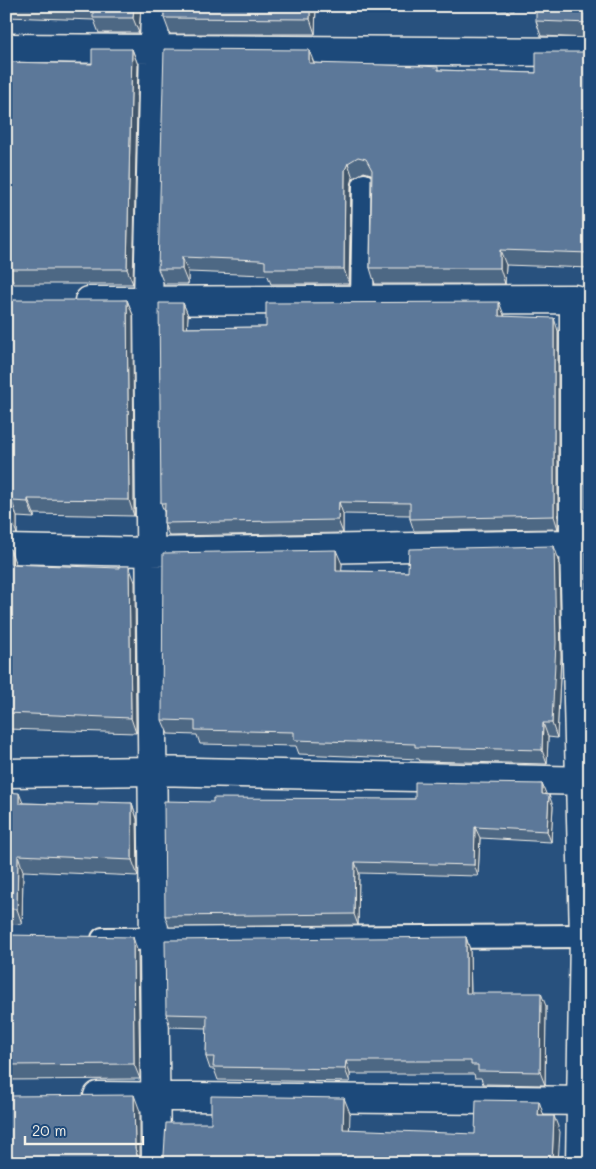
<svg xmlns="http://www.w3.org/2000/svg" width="596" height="1169" font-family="Mali,sans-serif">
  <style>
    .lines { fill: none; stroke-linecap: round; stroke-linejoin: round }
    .service-casing { stroke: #f4f1e8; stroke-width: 26 }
    .minor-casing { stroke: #f4f1e8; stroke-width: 31 }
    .service { stroke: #1f4a7a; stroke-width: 22 }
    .minor { stroke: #1f4a7a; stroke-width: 28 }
    .wall { fill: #4e6784; stroke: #f4f1e8 }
    .shaded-wall { fill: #40546b; stroke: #f4f1e8 }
    .building { fill: #5b7899; stroke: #f4f1e8 }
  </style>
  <rect width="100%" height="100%" fill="#28517e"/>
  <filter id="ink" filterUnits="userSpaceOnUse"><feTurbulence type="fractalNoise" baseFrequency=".02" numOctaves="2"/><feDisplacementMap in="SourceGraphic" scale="10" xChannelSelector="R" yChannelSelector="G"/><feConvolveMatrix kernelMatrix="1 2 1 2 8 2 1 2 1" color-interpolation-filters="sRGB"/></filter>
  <g filter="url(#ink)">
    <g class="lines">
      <defs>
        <path id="service" d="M362 300 364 185
          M103 939 590 936"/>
        <path id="minor" d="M155 6 148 301 156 1163
          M6 48 590 52
          M574 299V544L584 936 580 1163
          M89 301 574 299 590 303
          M6 549 151 552 574 544
          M6 773 153 771 590 781
          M98 1096 590 1101"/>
      </defs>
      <use href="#service" class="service-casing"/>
      <use href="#minor" class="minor-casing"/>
      <use href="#service" class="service"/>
      <use href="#minor" class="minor"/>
    </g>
    <path class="wall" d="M6 6H141L139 33H99L94 20 6 17Z
      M164 6H316L315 34H170L164 18Z
      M320 6H352V8Z
      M377 6H513V11L446 6V11Z
      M590 7V38L541 36 536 21Z
      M132 49 138 65 133 284H14L8 269V258H6V62L92 64Z
      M590 51V268L506 265 505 284H375L370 268 371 174 364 172 353 178 351 185 349 284H271L268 276 265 275 188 272V284H164L158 269 314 63 439 70 536 73 584 52Z
      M127 300 133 315 134 516 34 514V518L17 517V534L6 535V309Z
      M183 303 188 315 187 328 266 327 504 315V316L558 331V529L414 531 410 519V515L343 514V533L169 536 164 523V512L161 503Z
      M590 317V625L586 615Z
      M6 549H10L15 564 135 582 136 733 6 729Z
      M559 560 561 657 557 738 548 737 547 764 420 761 419 759 299 754 296 746 200 744 197 735 168 734 162 720 342 564 341 571 408 572Z
      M542 784 546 795 553 806 551 842 480 838 478 876 359 873 358 925 169 927 165 916 213 802 415 799Z
      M6 792 23 803 98 805 132 803 137 819 138 876 23 871 22 924 6 925Z
      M6 935 138 953 140 1079 6 1080Z
      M466 937 470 950 471 993 546 1006 545 1085 483 1084 481 1078H475L474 1074H350V1082L218 1080 214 1069H210L206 1057 207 1028 170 1027 166 1014Z"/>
    <path class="shaded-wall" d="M134 6H141L139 33 133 18Z
      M310 6H316L315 34 310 19Z
      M132 49 138 65 133 284 127 269Z
      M309 50 315 66 309 63Z
      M348 163 353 178 351 185 349 284 344 269 345 170Z
      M500 250 506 265 505 284 500 268Z
      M182 257 188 272V284L182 269Z
      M127 300 133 315 134 516 129 500Z
      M499 302 504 315V329L499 316Z
      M183 303 188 315 187 340 183 328Z
      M554 318 558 331V529L554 516Z
      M28 499 34 514V518L28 502Z
      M12 501 17 517V534L11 518Z
      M339 502 343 514V533L338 520Z
      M554 546 559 560 561 657 557 738 552 723Z
      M10 549 16 565 10 564Z
      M336 550 342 564 341 585 336 571Z
      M129 566 135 582 136 733 131 718Z
      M543 723 548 737 547 764 542 750Z
      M542 784 547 796 542 794Z
      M19 793 25 808 19 803Z
      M549 795 553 806 551 842 547 831Z
      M132 803 137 819 138 876 132 860Z
      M475 827 480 838 478 876 474 865Z
      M18 855 23 871 22 924 17 909Z
      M355 862 359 873 358 925 354 914Z
      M133 937 138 953 140 1079 134 1064Z
      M466 937 470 950 471 1005 466 993Z
      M541 993 546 1006 545 1085 540 1072Z
      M346 1061 350 1074V1082L345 1069Z
      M134 1095 140 1111V1163L135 1148Z
      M344 1098 350 1113 349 1144 343 1129Z
      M539 1101 544 1116H538Z
      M554 1116 560 1132 558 1163H552Z"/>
    <path class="building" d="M93 6H134L133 18H93Z
      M164 6H310V19L164 18Z
      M536 6H585L590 7V23L536 21Z
      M92 49H132L127 269H8V243L6 242V62L92 64Z
      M164 49 309 50V63L422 66 438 67V70L536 73V52H584L590 51V253L500 250V268H370L372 170 366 159 358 157 348 163 345 170 344 269H265V261L259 260 182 257V269H158Z
      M8 300H127L129 500 28 499V502L12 501 11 518 6 519V309H8Z
      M499 302V316L554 318V516L410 519V503L339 502 338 520 164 523 165 503H161L159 303H183V328L266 327V303Z
      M584 317H590V616L586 615Z
      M554 546 556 643 552 723H543L542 750 415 747V744L294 740V732L195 730V721L162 720 163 553 336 550V571L408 572 409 549Z
      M6 549H10V564L119 568V566H129L131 718 6 713Z
      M415 782 542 784V794L549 795 547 831 475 827 474 865 355 862 354 914 165 916 164 801 213 802V798L415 799Z
      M6 792 19 793V803L98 805V802L132 803V860L18 855 17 909H6Z
      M6 935 133 937 134 1064 6 1065Z
      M466 937V993H541L540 1072 478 1071V1065H471V1061H346L345 1069 213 1067 214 1057H206L207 1015 166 1014 165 940Z
      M134 1095 135 1148 137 1156 143 1161 149 1163H6V1096Z
      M211 1096 344 1098 343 1129 475 1134 476 1100 539 1101 538 1116H554L552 1163H151L159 1161 164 1155 166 1123H211Z"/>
  </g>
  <rect width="596" height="1169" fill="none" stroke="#1f4a7a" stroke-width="25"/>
  <rect x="12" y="12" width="571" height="1144" fill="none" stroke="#f4f1e8" stroke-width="2" filter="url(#ink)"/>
  <path d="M25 1136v8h118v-8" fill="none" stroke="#f4f1e8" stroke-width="2.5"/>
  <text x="32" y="1136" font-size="15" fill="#f4f1e8" stroke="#1f4a7a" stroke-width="4" paint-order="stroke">20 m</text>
</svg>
